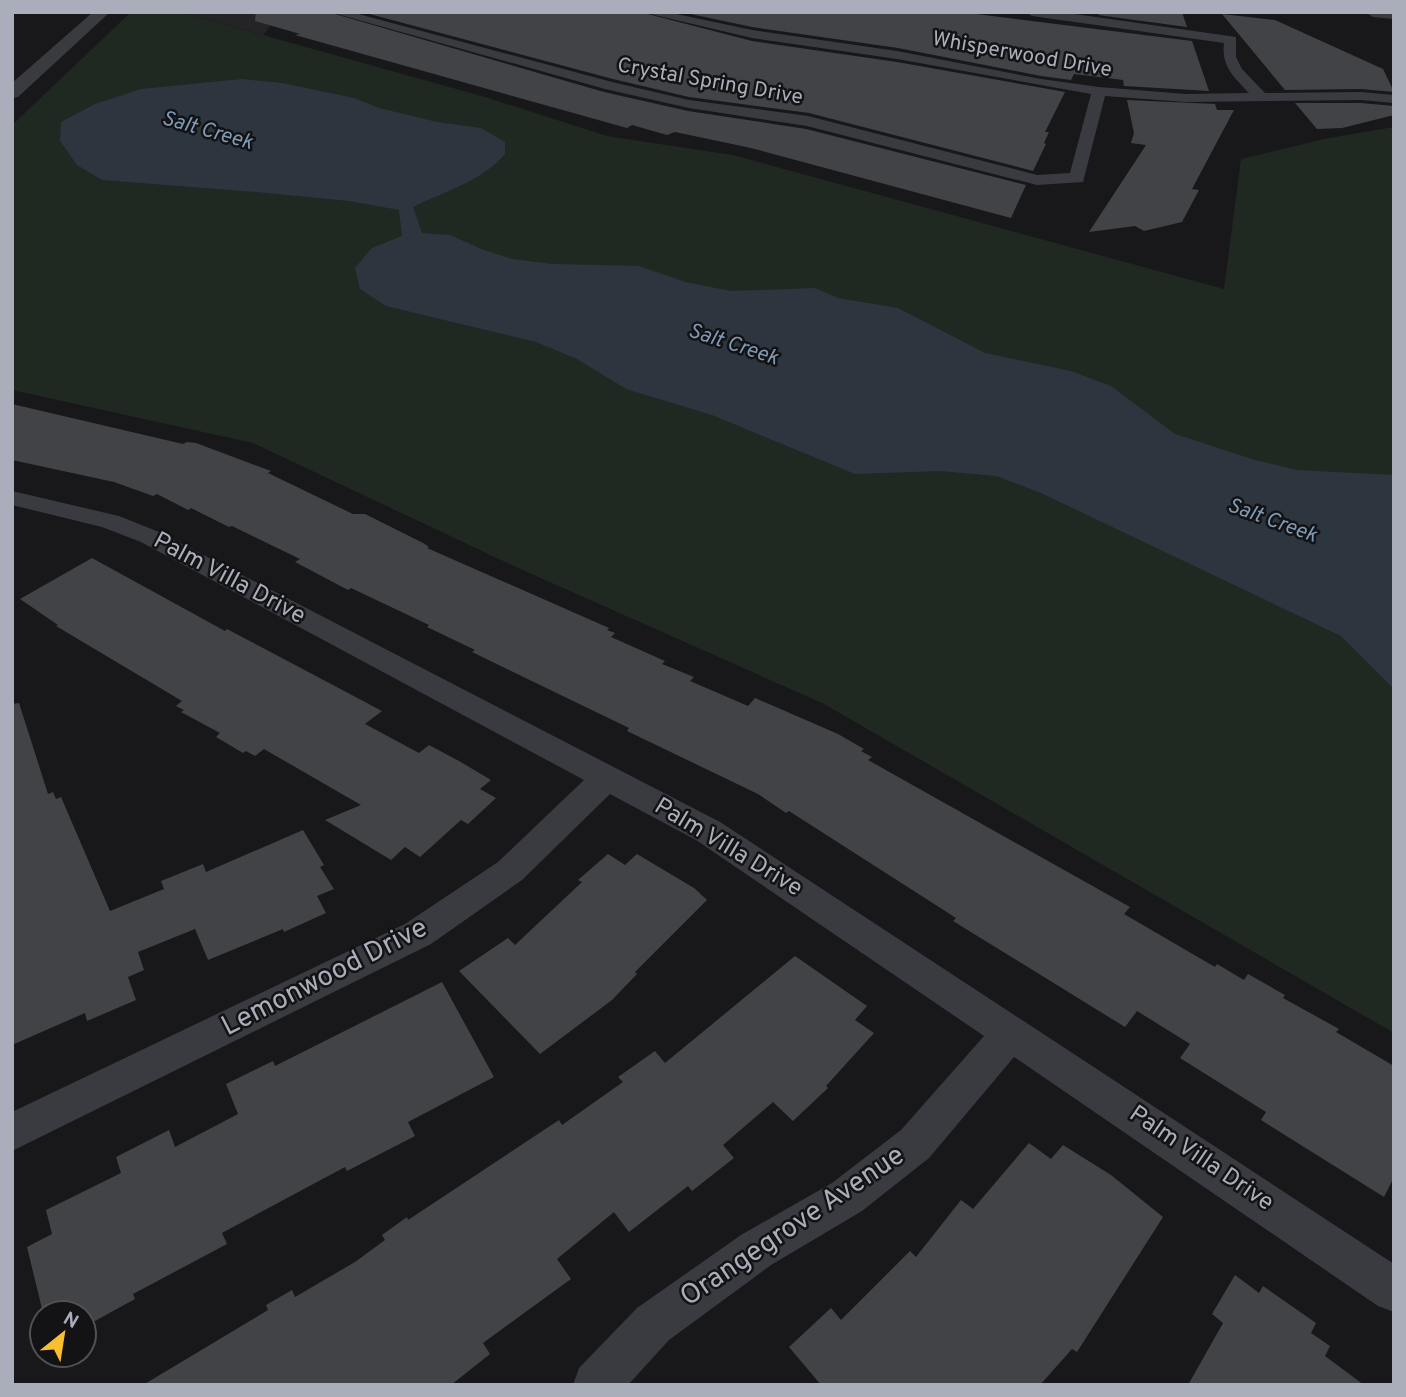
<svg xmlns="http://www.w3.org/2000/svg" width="1406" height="1397" font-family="Overpass,sans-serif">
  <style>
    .built { fill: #242427 }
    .green { fill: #1f2821 }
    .water { fill: #2d363f }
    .building { fill: #424347 }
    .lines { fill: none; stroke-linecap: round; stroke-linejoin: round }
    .minor { fill: #3a3b41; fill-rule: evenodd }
    .tertiary { fill: #3a3b41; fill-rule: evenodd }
    .labels { text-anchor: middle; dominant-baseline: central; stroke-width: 5; stroke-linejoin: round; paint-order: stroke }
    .far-street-label { font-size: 21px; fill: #a9aeba; stroke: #131315 }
    .far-water-label { font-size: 21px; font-style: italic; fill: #7f9ab6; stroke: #131315 }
    .street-label { font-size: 24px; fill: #a9aeba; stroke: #131315 }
    .near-street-label { font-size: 28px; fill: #a9aeba; stroke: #131315 }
  </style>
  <rect width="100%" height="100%" fill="#18181a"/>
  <path class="built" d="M180 12H306L271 25 263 35Z"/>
  <path class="green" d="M131 12H180L485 97 607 136 733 155 1224 289 1241 159 1324 139 1394 127V1033L824 704 518 568 253 443 12 390V125Z"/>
  <path class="water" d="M242 79 282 83 354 98 379 108 437 122 481 128 505 142V154C481 182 445 191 413 207L422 233 450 235 484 250 512 259 552 264 639 266 685 282 731 291 815 288 838 298 898 308 985 353 1071 371 1111 386 1175 434 1255 460 1297 470 1394 475V689L1341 636 1041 493 996 476 940 471 855 474 712 415 626 389 577 359 536 342 386 306 360 289 355 268 372 248 402 236 399 210 349 201 256 192 102 180 77 165 60 141 61 122 95 104 141 89Z"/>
  <path class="building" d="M256 12H328L604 92 688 111 806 129 1026 185 1011 218 751 148 675 132 667 135 632 125 627 128 295 35 300 34 255 21Z
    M362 12H640L752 41 897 62 1065 92 1045 132H1049L1044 143 1046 144 1033 171 809 113 689 97 613 79Z
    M681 12H960L1192 41 1209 91 1124 86 1123 80 1074 74 1071 80 1041 76 898 48 752 27Z
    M1101 12H1182L1187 27 1098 15Z
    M1222 14 1275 20 1383 69 1394 92 1361 89 1285 90Z
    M1127 100 1215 104 1217 110H1234L1192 189 1199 190 1182 222 1144 231 1135 226 1089 232 1146 145 1131 143 1134 133Z
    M1295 103H1361L1394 106V115L1342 128 1317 129Z
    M12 404 183 444 187 442 196 443 271 471 268 473 353 514H365L423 543 429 547 427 548 609 628 607 630 615 633 611 637 665 661 662 664 694 677 690 681 748 706 755 698 838 734 864 749 861 751 872 757 868 760 1130 907 1124 914 1215 967 1217 964 1244 980 1248 974 1285 995 1283 998 1339 1029 1336 1032 1394 1066V1177L1384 1197 1261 1120 1266 1112 1180 1058 1190 1044 1137 1011 1125 1027 953 921 956 918 789 811 786 813 758 794 627 731 629 728 472 652 475 650 427 627 429 625 351 588 348 590 295 562 300 559 232 526 229 527 191 508 188 510 157 494 153 496 114 482 12 460Z
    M92 558 225 631 227 629 382 711 365 724 419 753 429 745 459 761 491 780 480 789 496 798 468 824 461 820 420 857 405 847 391 860 325 820 361 805 264 749 255 756 246 751 243 753 216 737 220 733 181 712 184 710 176 706 182 701 56 626 58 625 20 599Z
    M19 703 48 794 53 792 56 799 61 797 110 911 164 889 161 881 203 864 206 872 303 830 324 865 320 867 334 889 317 896 326 913 284 932 283 929 208 960 195 929 138 952 144 970 128 977 136 1000 87 1021 85 1013 12 1045V704Z
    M608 854 625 865 637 854 694 888 707 900 635 972 637 974 612 1000 540 1054 459 971 508 938 515 945 582 882 578 880Z
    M795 956 867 1006 855 1020 874 1033 826 1086 828 1088 793 1121 773 1102 723 1145 734 1158 692 1191 688 1186 629 1232 614 1212 557 1259 571 1279 483 1343 490 1354 451 1385H143L268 1310 266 1305 292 1290 295 1297 355 1262 385 1240 382 1235 407 1217 408 1220 559 1120 562 1125 623 1082 618 1077 655 1051 665 1063Z
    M442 982 494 1077 408 1122 415 1136 347 1171 345 1167 222 1233 227 1244 133 1294 135 1299 84 1327V1313H43L27 1247 52 1234 46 1210 121 1173 116 1157 169 1130 175 1147 238 1114 226 1084 273 1061 275 1066Z
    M1029 1143 1051 1159 1063 1145 1111 1175 1163 1217 1077 1352 1072 1349 1040 1385H821L789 1347 831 1308 841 1320 910 1251 916 1257 961 1200 973 1209Z
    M1235 1275 1259 1293 1263 1286 1316 1323 1311 1333 1330 1346 1325 1356 1364 1385H1188L1223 1323 1212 1314Z"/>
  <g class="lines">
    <path class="minor" d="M330 12H351L612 82 689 100 808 116 1037 175 1070 173 1091 94 897 59 752 38 642 12H667L752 30 897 51 1041 79 1099 87 1186 94 1249 93C1234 77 1221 66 1224 43L1032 16 1026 12H1061L1236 37V57L1242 69 1265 93 1361 92 1394 95V103L1361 100 1186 102 1105 96 1083 182 1037 185 807 126 689 108 605 89Z
      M12 491 119 516 159 532 720 822 1394 1264V1312L1378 1306 1014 1057 929 1158 862 1211 771 1265 669 1340 628 1385H573L579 1368 637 1308 741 1235 832 1183 901 1130 984 1036 696 840 610 794 522 880 431 944 12 1151V1112L405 924 498 862 584 780 141 542 102 527 12 505Z"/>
    <path class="tertiary" d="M93 12H110L18 97 12 98V83Z
      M1365 12H1394V19L1373 17Z"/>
  </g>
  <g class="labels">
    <g class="far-street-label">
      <text transform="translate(1022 55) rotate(10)">Whisperwood Drive</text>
      <text transform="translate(710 82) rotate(10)">Crystal Spring Drive</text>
    </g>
    <g class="far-water-label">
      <text transform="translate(207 131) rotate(16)">Salt Creek</text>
      <text transform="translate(733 345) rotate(18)">Salt Creek</text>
      <text transform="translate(1272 521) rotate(20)">Salt Creek</text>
    </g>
    <g class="street-label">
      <text transform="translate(229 579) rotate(28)">Palm Villa Drive</text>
      <text transform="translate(728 848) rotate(31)">Palm Villa Drive</text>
      <text transform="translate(1201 1159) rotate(34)">Palm Villa Drive</text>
    </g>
    <g class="near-street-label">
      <text transform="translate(325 978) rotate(-27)">Lemonwood Drive</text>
      <text transform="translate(793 1227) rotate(-34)">Orangegrove Avenue</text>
    </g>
  </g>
  <rect width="1406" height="1397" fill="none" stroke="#a9aeba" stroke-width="28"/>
  <g transform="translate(63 1334) rotate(30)"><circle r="33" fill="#131315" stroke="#4f5157" stroke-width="2"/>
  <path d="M0-5L12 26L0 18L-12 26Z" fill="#f9bf31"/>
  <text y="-10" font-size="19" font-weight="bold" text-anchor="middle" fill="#a9aeba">N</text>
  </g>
</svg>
